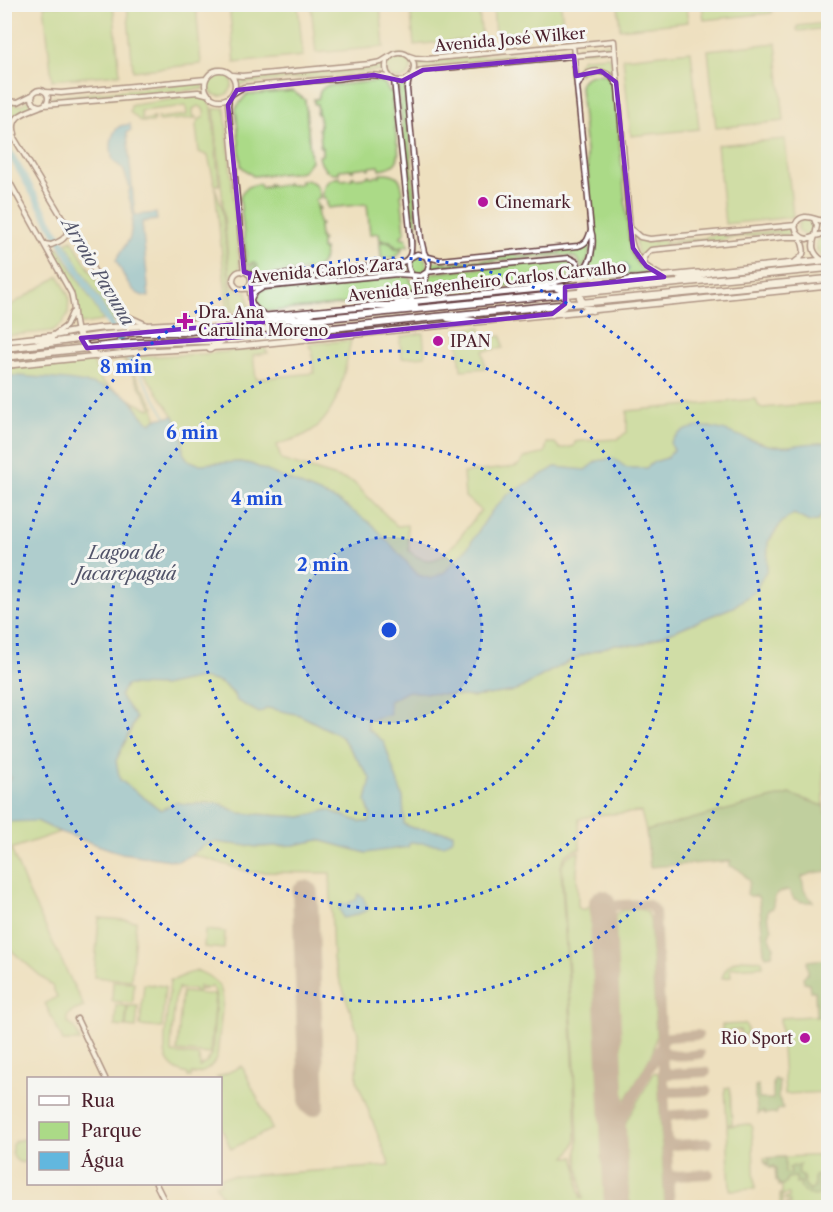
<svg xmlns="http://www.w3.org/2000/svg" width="833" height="1212" font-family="'Libre Caslon Text',serif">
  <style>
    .green { fill: #abda87; stroke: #7a7c59; stroke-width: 1.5; fill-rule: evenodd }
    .forest { fill: #88ba74; stroke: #696c50; stroke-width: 1.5 }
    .water { fill: #62b7de; stroke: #566b84; stroke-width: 1.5; fill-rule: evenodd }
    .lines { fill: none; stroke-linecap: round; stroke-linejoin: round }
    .stream { stroke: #62b7de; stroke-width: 1.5 }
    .river { stroke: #62b7de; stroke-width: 7 }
    .taxiway { stroke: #9c8075; stroke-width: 10 }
    .runway { stroke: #9c8075; stroke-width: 26 }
    .minor-casing { stroke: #633c41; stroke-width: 7 }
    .major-casing { stroke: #633c41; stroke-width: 8 }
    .highway-casing { stroke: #633c41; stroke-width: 9 }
    .minor { stroke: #fff; stroke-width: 4 }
    .major { stroke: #fff; stroke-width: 5 }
    .highway { stroke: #fff; stroke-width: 6 }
    .marked { fill: none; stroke: #7b2cbf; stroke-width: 4.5; stroke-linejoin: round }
    .ring { fill: none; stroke: #1d4ed8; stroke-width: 3; stroke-dasharray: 3 6 }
    .poi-dot { fill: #b5179e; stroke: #f6f6f2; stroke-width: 2 }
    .labels { text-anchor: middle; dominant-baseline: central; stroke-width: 6; stroke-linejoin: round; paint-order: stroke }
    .street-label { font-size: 16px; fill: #4a1f2b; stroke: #f6f6f2 }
    .poi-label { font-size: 16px; fill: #4a1f2b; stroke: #f6f6f2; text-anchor: start }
    .water-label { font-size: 18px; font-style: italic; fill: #52546a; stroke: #f6f6f2 }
    .centre { fill: #1d4ed8; stroke: #f6f6f2; stroke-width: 3 }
    .ring-label { font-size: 18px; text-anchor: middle; font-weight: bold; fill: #1d4ed8; stroke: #f6f6f2; stroke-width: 6; stroke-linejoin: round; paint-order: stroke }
  </style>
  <rect width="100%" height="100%" fill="#f6f6f2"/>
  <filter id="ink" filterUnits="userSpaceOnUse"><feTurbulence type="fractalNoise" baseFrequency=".0167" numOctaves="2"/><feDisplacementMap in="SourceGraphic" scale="12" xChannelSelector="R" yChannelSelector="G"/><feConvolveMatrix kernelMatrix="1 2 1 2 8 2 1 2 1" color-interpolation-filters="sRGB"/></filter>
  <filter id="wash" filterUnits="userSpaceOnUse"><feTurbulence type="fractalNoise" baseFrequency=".008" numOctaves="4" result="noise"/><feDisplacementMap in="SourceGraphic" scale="24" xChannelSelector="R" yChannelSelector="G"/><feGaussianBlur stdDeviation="1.35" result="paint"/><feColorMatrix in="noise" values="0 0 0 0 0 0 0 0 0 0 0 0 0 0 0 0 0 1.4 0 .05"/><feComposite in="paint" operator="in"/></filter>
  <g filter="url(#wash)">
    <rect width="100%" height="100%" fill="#eee0bf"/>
    <path class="green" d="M44 5H113L120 74 52 80Z
      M127 5H196L201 64 133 71Z
      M229 5H298L303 56 235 63Z
      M311 5H380L384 47 316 53Z
      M410 5H478L482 38 414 45Z
      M493 5H561L563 28 495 35Z
      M618 5H686L688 22 620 29Z
      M702 5H771L772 13 704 20Z
      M828 23V28L799 31 797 30 798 26Z
      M776 43 784 121 716 128 708 50Z
      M608 44 610 46 609 49 579 52 576 50 578 47Z
      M567 48 570 49 567 53 420 67 417 69 416 61 420 62Z
      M691 51 699 129 631 136 623 58Z
      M387 67a12 12 0 1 1 24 0a12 12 0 1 1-24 0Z
      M608 56 611 59 613 73C602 65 589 67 579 74L578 64 583 58Z
      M382 64 383 72 376 71 244 84 237 86V78L245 79Z
      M208 84a12 12 0 1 1 24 0a12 12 0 1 1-24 0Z
      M599 74 605 75 612 82 617 116 630 251 637 264 649 273 573 280C584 272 592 265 595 250L580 87C581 77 590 75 599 74Z
      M378 81 385 84 389 92H393L394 99 392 100 397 144 398 145C400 160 397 167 380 169L379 166 370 167 369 169H368L367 167 353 169V171H351V169L339 170V173C327 174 321 168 319 156L322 155V147H320L319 145 321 144 320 131 318 129 320 128 319 114H317L316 112H318L317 104H314V99H318L320 91 326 86Z
      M203 82 204 89 51 103 53 97Z
      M405 83 418 239 416 241 414 240 398 84Z
      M293 91 305 100 311 161 302 172 253 176 241 166 236 108 246 95Z
      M200 96 207 99 212 107 219 185H215L208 156 199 152 196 126 198 121 204 116C205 110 203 107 198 106L193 109V115L197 118 159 121 158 120V116L159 118 187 115 186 106 141 111 142 120 153 119V116L154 120 153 122H141L130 112 131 106 133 105C156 102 177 98 200 96Z
      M28 100 32 107C21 109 13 116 10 127L5 116V104L21 105Z
      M225 108 240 270 233 275 231 281C233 290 239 291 247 291L249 307 252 310 233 312 214 109Z
      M785 139 793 217 725 224 717 145Z
      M380 173C397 172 401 177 403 193L401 194 405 232 401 236V238H406L407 240 408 246 397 248 390 241 380 240 379 233 370 234 367 204 328 208 326 198H323C322 185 327 179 340 177V180L352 179V177L354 176V178L368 177V175H370L371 177 380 176Z
      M306 180C316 182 319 188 320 198L316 199 317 207H319L320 209H317L319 223H321V225H319L320 239H322L323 241H321V249H324C325 260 322 268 311 270L261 275 254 273 258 266 257 265 252 272 248 269 255 263 253 262 247 266 245 256 246 254 240 199C242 188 249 185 260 184L261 188 269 186V184H271L272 186 286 185V183H288V185L300 184V181Z
      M215 187 222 208 232 312 223 313 227 305Z
      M798 227a8 8 0 1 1 16 0a8 8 0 1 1-16 0Z
      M792 228 794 234 779 235 778 233 727 238 726 240 665 244V246C654 247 645 247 641 258L637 251 635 238 636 237 644 242 664 240 665 242 706 238 707 236 725 234 726 236Z
      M828 236V255L822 256 817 251 816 242 822 237Z
      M72 240 110 303 122 315 117 320 112 321 66 243Z
      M380 242H389L395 248 402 249C399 259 390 258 381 258Z
      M590 242 589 258 581 270C580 254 571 257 560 255L431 268 432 262 446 261V263L498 258 499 256 517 254 518 256 560 252 561 250 582 248Z
      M59 248 102 318 103 321 82 324 79 322 77 318 76 296 53 251Z
      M409 265a9 9 0 1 1 18 0a9 9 0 1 1-18 0Z
      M568 259 574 261 576 265V270L568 277 559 279 517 285 432 294C427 290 427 284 427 278L432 273Z
      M403 265 405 267V271L339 275V277L320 279 319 277 251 285 252 277 258 279 276 277 277 279 319 275V273L338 271 339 273 380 269 381 267Z
      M59 276 69 297 68 314 62 324 52 331 5 336V303L8 307Z
      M403 276 409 277C414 285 415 291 409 298L273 311C265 311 257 310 254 301L256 294 262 289Z
      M481 327 482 338 502 336 503 348 483 351 485 368 461 370 457 329Z
      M423 333 425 356 402 358 400 342 401 337Z
      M351 340C344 372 340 415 308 433 298 439 287 441 277 445L281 460 353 482 397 526 407 525 409 551C432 570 445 556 460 537 467 528 474 519 481 510L465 497 463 473 515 467 520 464 524 458 542 454 545 452 547 443H555L560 449 574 446 575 442 580 441 618 439 627 432V411L756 399 758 405 762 408 828 402V443H823L792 447 771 446 710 427 693 429 667 458 654 462 646 468H627L597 461 585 470 555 467 491 512 469 547 445 572 431 579 418 575 373 525 251 464 240 462 198 464 188 460 183 453V439L174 416 133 357 203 354 264 348 268 353 253 355 256 379 314 373 312 349 310 348 309 344Z
      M81 351 84 355 18 362 5 361Z
      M123 356 154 406 156 419 151 423 143 419 134 403 51 379 5 375 4 368ZM123 359 152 407 150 409 136 403 102 382 93 362Z
      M828 506V755L823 756 824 806 789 794 646 831 641 812 594 815 579 819 580 849C568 851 561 857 561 870L573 1056 576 1137C575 1146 572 1151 566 1157H574L577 1168 579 1192 581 1195 580 1198 583 1199 577 1157 578 1137 575 1068 562 865C565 857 570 853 579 852L577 871 578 905 579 908C585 912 588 907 591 904L604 1153V1156H601V1158H604L607 1207H228L215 1184H220L221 1177 390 1166 357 1081 358 1033 333 960 330 873 249 872 201 857 191 855 203 846 214 842 258 847 294 845 319 840 366 853 453 833 412 828 404 824 403 798 368 729 367 720 389 701 408 691 473 697 516 691 545 674 580 656 615 644 640 645 733 607 755 591 767 569 768 542 782 522 794 514 809 522 818 521Z
      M200 677C218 682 228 683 237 701L300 715 341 736 371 779 366 801 371 816 369 822H361L328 810 302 817 239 813 219 803 183 804 176 802 161 810 120 780 116 761 136 719 119 695 126 684 163 686Z
      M18 821H37L60 832 11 849 28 891 84 1007 71 1012 67 1017 68 1023 75 1028 80 1041H63L45 1003 57 997 52 986 5 945 4 822Z
      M639 909C646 910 648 912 650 919L656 1036 653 1052 627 1098 625 1100 622 1097 613 918C618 908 629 910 639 909Z
      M99 918 136 921 131 980 94 977Z
      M205 930 225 932 224 949 204 947Z
      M741 959 762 960 763 966 730 968 731 977 722 978C725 967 731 962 741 959Z
      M196 970C210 977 221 979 223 1000L217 1057C212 1068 204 1074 191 1074V1077H188V1074C178 1072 170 1067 166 1057 162 1044 169 997 170 980 178 981 185 972 196 972ZM211 985 215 992 216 999 212 1052 207 1062 200 1067 199 1056 172 1053 171 1046 175 997 179 987V989H195V991L198 992 199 990 206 989H199V986L210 988Z
      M113 981 134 982 133 1003 112 1001Z
      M144 984 165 986 162 1028 140 1026Z
      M182 992 215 995 210 1054 177 1051Z
      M116 1005 127 1006 125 1027 115 1026Z
      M128 1006H138L136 1028 126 1027Z
      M828 1015V1092L785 1094 780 1018Z
      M745 1024C748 1027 748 1033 745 1035L742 1036 740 1030 722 1031V1025Z
      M242 1066 272 1129 231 1149 221 1127 220 1078H216Z
      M656 1072 658 1074 665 1207H633L628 1197 626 1188 624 1129 627 1120 654 1073Z
      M730 1087 732 1124H727L725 1088Z
      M750 1124 752 1126 755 1189 730 1190 727 1126Z
      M28 1138V1161C16 1166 11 1156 12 1145L15 1141Z
      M828 1155V1207L792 1208 791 1206 787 1207 786 1204H790V1201H786L785 1198H789V1194L782 1195 783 1207H780V1194L782 1193V1186H779L778 1181H776L775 1168H770L765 1162 764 1158Z"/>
    <path class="forest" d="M789 794 824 806 825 813H828V871L812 873 802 877 804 890 813 902H802L794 899 789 890C776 892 773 895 773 908L768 910C766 919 769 921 772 928L769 935 774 947 772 955 766 956 764 952 759 899 757 896H750L747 894 749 881C742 873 741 868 729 866L731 861 650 867 646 831Z
      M828 959V1015L816 1016 815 991H810L809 983 804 982 803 977 808 973 807 961Z
      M775 1079 779 1081 778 1097 782 1104 783 1108 778 1110 776 1114 773 1113 765 1114 763 1111 758 1114 755 1099V1086L758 1085 759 1099H773V1081Z
      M785 1157V1173L790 1174 791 1171 789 1168 793 1166 796 1167 800 1164 798 1173 803 1177 805 1185 810 1190 814 1188V1176L818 1175 820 1182 818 1186 821 1193C813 1200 806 1193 800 1187L801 1182 796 1183V1177L787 1178 785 1184 783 1185C774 1184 776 1174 776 1168L773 1166 770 1168 765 1162 769 1163 767 1158Z"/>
    <path class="water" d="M130 124 131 131 127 132 135 215 156 213 157 220 142 222 149 297C130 296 124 275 116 260L130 238 133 215 132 208 128 194 130 188 123 169 113 161C110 151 109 133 120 126 122 125 128 125 130 124Z
      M608 262 614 266 617 265 621 266 623 264 626 265 625 268H628L629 269 625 273C619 271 613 274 608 271L603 272 601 268H604Z
      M5 375C36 378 100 379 126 396 137 404 138 416 151 423L156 419 174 416 183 439V453L188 460 198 464 240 462 251 464 338 501 373 525 418 575 431 579 445 572 468 547 491 512 507 495 555 467 585 470 597 461 613 458 627 468H646L654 462 667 458 674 450 670 443C673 440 676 435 680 433 710 415 743 442 773 446 792 448 811 441 828 443V506L818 521 809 522 794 514 782 522 768 542 767 569 755 591 733 607 639 645 615 644 580 656 545 674 516 691 473 697 408 691 389 701 390 714 367 720 368 729 384 742 403 798 404 824 412 828 453 833V838L444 845 410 842 408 847 366 853 319 840 294 845 258 847 214 842 203 846 191 855 178 861 121 853 60 832 37 821 5 822V784L11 778 4 770ZM200 678 220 682 233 693 237 701 259 713 268 708 300 715 341 736 371 779 366 801 371 816 369 822H360L328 810 302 817 239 813 219 803 183 804 176 802 161 810 120 780 116 761 136 718 120 696 126 685 163 686Z
      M358 894 363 897 368 910 353 916 343 918 339 907 341 904H349L350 902 356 900Z"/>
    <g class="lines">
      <path class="stream" d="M133 362 166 417"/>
      <path class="river" d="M4 143 93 296 133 362"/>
      <path class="taxiway" d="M603 918 611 907 619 905 645 904 649 905 655 911 670 1208
        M662 1044 664 1039 669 1037 698 1035
        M662 1049C670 1059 688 1055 700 1054
        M663 1066 666 1072 671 1074 706 1072
        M664 1084 667 1091 672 1092 707 1091
        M612 1098C613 1105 614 1111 623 1111L628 1107
        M666 1121 668 1117 673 1115 706 1113
        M667 1140 671 1144 674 1145 708 1143
        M614 1142V1137L619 1123 661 1047
        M669 1184 671 1178 675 1176 709 1174
        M616 1189 626 1208
        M675 1208 708 1205"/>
      <path class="runway" d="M305 893 312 1103
        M602 903 617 1208"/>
    </g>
  </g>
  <g filter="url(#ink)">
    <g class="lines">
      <defs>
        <path id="minor" d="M386 67a14 14 0 1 1 28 0a14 14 0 1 1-28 0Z
          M409 56 415 58 427 59 614 41 631 240C636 261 645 267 664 277
          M205 85a15 15 0 1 1 30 0a15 15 0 1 1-30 0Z
          M232 75 242 76 370 64 381 62 389 57
          M412 75 423 70 615 52
          M409 78 407 89 421 239 424 252 429 263C428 275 422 280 428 294L436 298
          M578 85C585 67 607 67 616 83
          M32 98a8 8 0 1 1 16 0a8 8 0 1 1-16 0Z
          M46 92 61 93 206 79
          M232 94 240 89 244 87C274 84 304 81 334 79 353 77 373 72 391 78
          M229 97 228 105 244 272
          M4 101 18 102 32 95
          M44 105 198 92 210 95
          M4 121 116 307 125 315 145 324
          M15 134C9 115 27 112 41 106
          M4 172 71 293C75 306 73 319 77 331
          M814 219 817 226 815 236 807 239C793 236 791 219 805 217 812 216 820 222 828 222
          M632 230 640 237 650 239 796 225
          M44 244 51 245C61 241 67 239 68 227
          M822 260C813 253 811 247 815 236L828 233
          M645 265 644 257 651 250 785 237H800C804 248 807 255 796 261
          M233 280a9 9 0 1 1 18 0a9 9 0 1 1-18 0Z
          M248 274 259 277 396 264C411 261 412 254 411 240L394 80
          M577 275 579 269 577 262 569 258 441 270 427 272 421 276 412 275C408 270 407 266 408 259L417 254 440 260 578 246C587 244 588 239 591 230
          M250 288C250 304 252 307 265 315
          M529 288C553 282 590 281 592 249 593 243 593 236 591 230L573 45
          M243 289 397 274 412 275C418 285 416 292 410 301
          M251 299 254 293 262 288
          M55 334 66 326 72 313
          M77 1019 105 1078
          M156 1184 168 1208"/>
        <path id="major" d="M627 280 698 273
          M397 303 591 284
          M182 324 373 306
          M4 341 51 336 77 331 101 328 173 324
          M9 365 148 351 239 346 828 286"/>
        <path id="highway" d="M680 280 711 272 828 260
          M371 306H390L415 305
          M592 310C582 304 573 294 587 286L628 282 631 280
          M552 314 564 306 567 301 564 291 555 287
          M448 318 474 321
          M210 321 220 323C224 328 224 334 222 340L210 349
          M159 329 185 324
          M77 331 85 345 96 356
          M37 338 51 339
          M307 339 297 333 295 324 301 317 313 312
          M4 348 49 343 105 335 138 332H182L285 319H316L828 268
          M4 357 132 343 230 340 289 334 314 330 436 317 828 279
          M4 363 13 364"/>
      </defs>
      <use href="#minor" class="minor-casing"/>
      <use href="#major" class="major-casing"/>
      <use href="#highway" class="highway-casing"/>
      <use href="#minor" class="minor"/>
      <use href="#major" class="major"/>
      <use href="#highway" class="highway"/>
    </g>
  </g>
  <path d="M0 0H833V1212H0ZM574 56 576 76 601 71 616 82 633 248 646 266 664 277 565 287V304L552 314 307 339 297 333 87 348 81 338 263 322 252 305 250 274 244 272 228 105 237 90 374 75 402 81 423 70Z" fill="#eee0bf" fill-opacity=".55" fill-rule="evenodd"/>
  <path class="marked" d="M574 56 576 76 601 71 616 82 633 248 646 266 664 277 565 287V304L552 314 307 339 297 333 87 348 81 338 263 322 252 305 250 274 244 272 228 105 237 90 374 75 402 81 423 70Z"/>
  <circle cx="389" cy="630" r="93" fill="#1d4ed8" fill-opacity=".12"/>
  <g class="ring">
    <circle cx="389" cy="630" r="93"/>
    <circle cx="389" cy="630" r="186"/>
    <circle cx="389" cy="630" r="279"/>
    <circle cx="389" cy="630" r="372"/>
  </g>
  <g class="poi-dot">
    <circle cx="483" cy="202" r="6"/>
    <path d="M182 312h6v6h6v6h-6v6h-6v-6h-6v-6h6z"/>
    <circle cx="438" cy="341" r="6"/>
    <circle cx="805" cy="1038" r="6"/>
  </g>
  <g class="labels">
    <g class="street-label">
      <text transform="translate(510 39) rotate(-5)">Avenida José Wilker</text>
      <text transform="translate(327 270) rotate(-5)">Avenida Carlos Zara</text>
      <text transform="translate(487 281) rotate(-6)">Avenida Engenheiro Carlos Carvalho</text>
    </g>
    <g class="poi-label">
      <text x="495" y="202">Cinemark</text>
      <text x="198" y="312">Dra. Ana<tspan x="198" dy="18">Carulina Moreno</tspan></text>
      <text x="450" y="341">IPAN</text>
      <text x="793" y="1038" text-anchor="end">Rio Sport</text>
    </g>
    <g class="water-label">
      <text transform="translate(98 272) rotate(59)">Arroio Pavuna</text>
      <text x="126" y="553">Lagoa de<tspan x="126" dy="21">Jacarepaguá</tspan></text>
    </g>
  </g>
  <circle cx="389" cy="630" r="9" class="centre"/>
  <g class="ring-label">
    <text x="126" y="373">8 min</text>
    <text x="192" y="439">6 min</text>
    <text x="257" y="505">4 min</text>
    <text x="323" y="571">2 min</text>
  </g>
  <rect width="833" height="1212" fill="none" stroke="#f6f6f2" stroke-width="24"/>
  <rect x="27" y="1077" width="195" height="108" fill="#f6f6f2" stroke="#b1a0a2" stroke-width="1.5"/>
  <rect x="39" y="1096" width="30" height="9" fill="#ffffff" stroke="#b1a0a2" stroke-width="1.5"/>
  <text x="81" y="1107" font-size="18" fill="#4a1f2b">Rua</text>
  <rect x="39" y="1122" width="30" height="18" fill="#abda87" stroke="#b1a0a2" stroke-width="1.5"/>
  <text x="81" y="1137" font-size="18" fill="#4a1f2b">Parque</text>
  <rect x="39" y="1152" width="30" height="18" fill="#62b7de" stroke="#b1a0a2" stroke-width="1.5"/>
  <text x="81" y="1167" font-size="18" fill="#4a1f2b">Água</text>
</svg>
